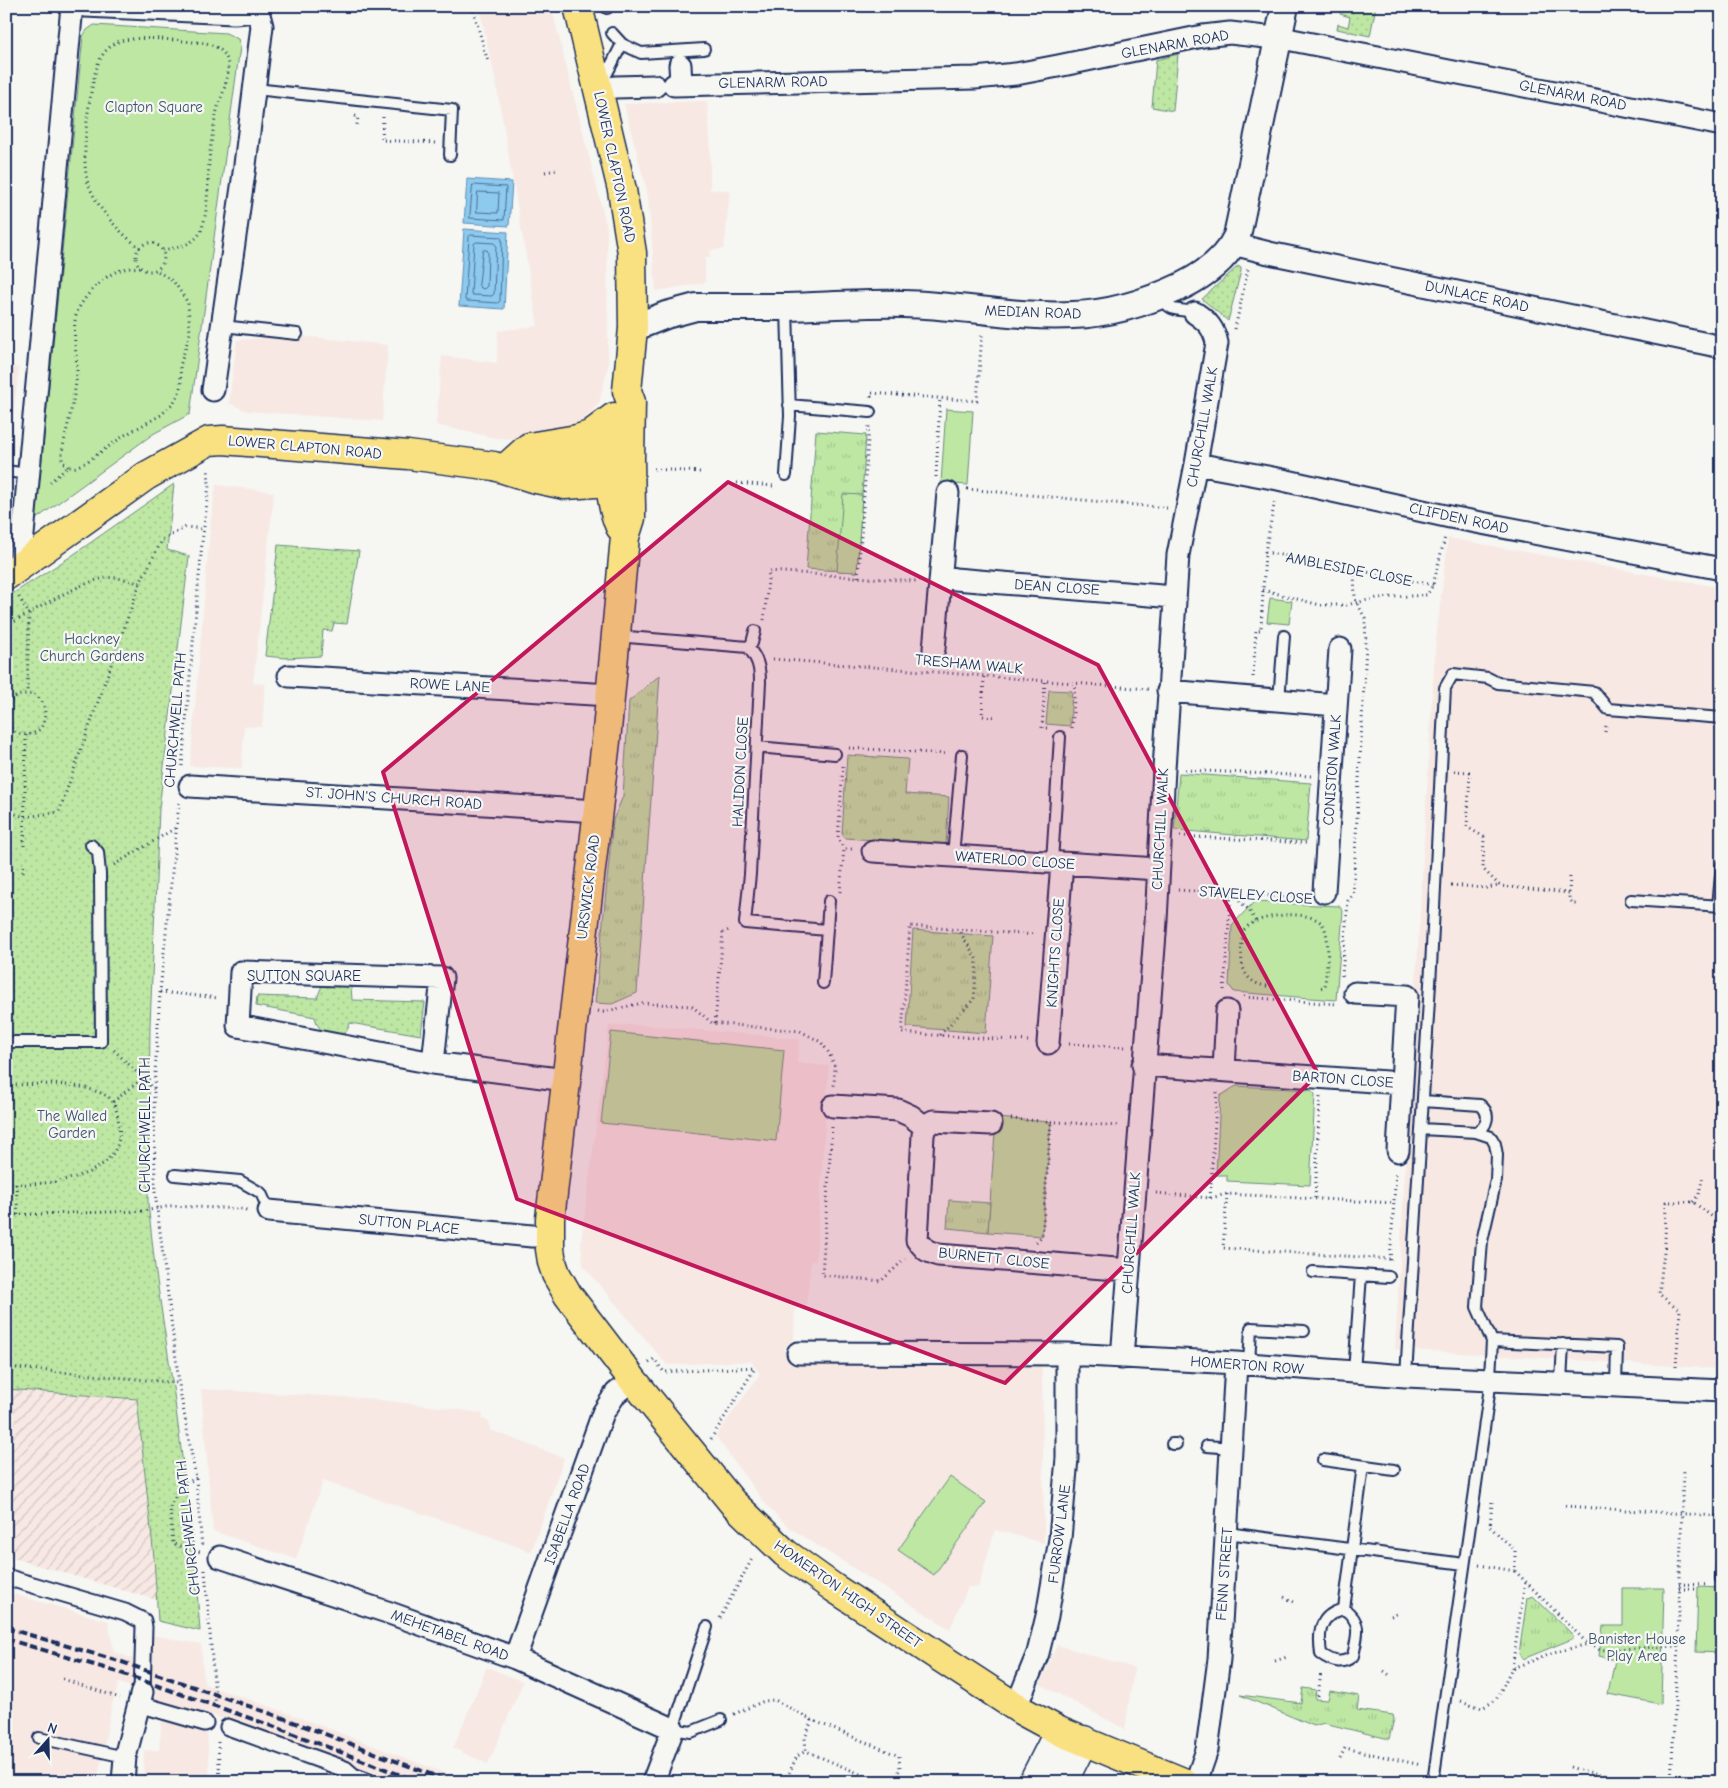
<svg xmlns="http://www.w3.org/2000/svg" width="1728" height="1788" font-family="'Comic Neue',sans-serif">
  <style>
    .built { fill: #f7e8e3 }
    .industrial { fill: url(#industrial-furrows) }
    .grass { fill: url(#grass-tufts); stroke: #6c8b80 }
    .park { fill: #bde7a3; stroke: #6c8b80 }
    .garden { fill: url(#garden-dots); stroke: #6c8b80 }
    .water { fill: #8dcaee; stroke: #5f8cb4 }
    .lines { fill: none; stroke-linecap: round; stroke-linejoin: round }
    .shore { stroke: #496d98; stroke-width: 1 }
    .service-casing { stroke: #1b2f5e; stroke-width: 14 }
    .pedestrian-casing { stroke: #1b2f5e; stroke-width: 19 }
    .minor-casing { stroke: #1b2f5e; stroke-width: 25 }
    .tertiary-casing { stroke: #1b2f5e; stroke-width: 30 }
    .secondary-casing { stroke: #1b2f5e; stroke-width: 31 }
    .primary-casing { stroke: #1b2f5e; stroke-width: 31 }
    .trunk-casing { stroke: #1b2f5e; stroke-width: 31 }
    .path { stroke: #1b2f5e; stroke-width: 3; stroke-dasharray: 1 4; stroke-linecap: butt }
    .service { stroke: #f6f6f2; stroke-width: 10 }
    .pedestrian { stroke: #f6f6f2; stroke-width: 15 }
    .minor { stroke: #f6f6f2; stroke-width: 21 }
    .tertiary { stroke: #f6f6f2; stroke-width: 26 }
    .secondary { stroke: #f6f6f2; stroke-width: 28 }
    .primary { stroke: #f9e181; stroke-width: 28 }
    .trunk { stroke: #f9e181; stroke-width: 28 }
    .rail { stroke: #1b2f5e; stroke-width: 4; stroke-dasharray: 8 4; stroke-linecap: butt }
    .marked { fill: #c2185b; fill-opacity: 0.2; stroke: #c2185b; stroke-width: 4; stroke-linejoin: round }
    .labels { text-anchor: middle; dominant-baseline: central; stroke-width: 4.5; stroke-linejoin: round; paint-order: stroke }
    .street-label { font-size: 15px; fill: #1b2f5e; stroke: #f6f6f2 }
    .park-label { font-size: 15px; fill: #3b546c; stroke: #f6f6f2 }
  </style>
  <defs>
    <pattern id="industrial-furrows" width="10" height="10" patternUnits="userSpaceOnUse" patternTransform="scale(1.25)"><rect width="10" height="10" fill="#f7e8e3"/><path d="M-1 1l2-2M0 10L10 0M9 11l2-2" fill="none" stroke="#d3c7c5"/></pattern>
    <pattern id="grass-tufts" width="24" height="20" patternUnits="userSpaceOnUse" patternTransform="scale(1.25)"><rect width="24" height="20" fill="#bde7a3"/><path d="M3 7l-1-3M5 7V3M7 7l1-3M15 17l-1-3M17 17v-4M19 17l1-3" fill="none" stroke="#a2c68f"/></pattern>
    <pattern id="garden-dots" width="8" height="8" patternUnits="userSpaceOnUse" patternTransform="scale(1.25)"><rect width="8" height="8" fill="#bde7a3"/><path d="M2 2h.1M6 6h.1" fill="none" stroke="#a2c68f" stroke-width="1.8" stroke-linecap="round"/></pattern>
  </defs>
  <rect width="100%" height="100%" fill="#f6f6f2"/>
  <filter id="ink" filterUnits="userSpaceOnUse"><feTurbulence type="fractalNoise" baseFrequency=".02" numOctaves="2"/><feDisplacementMap in="SourceGraphic" scale="10" xChannelSelector="R" yChannelSelector="G"/><feConvolveMatrix kernelMatrix="1 2 1 2 8 2 1 2 1" color-interpolation-filters="sRGB"/></filter>
  <g filter="url(#ink)">
    <path class="built" d="M479 6H551L607 228 608 367 599 403 584 420 550 435 522 439 496 438 436 425 442 356 497 363 498 331 538 326 496 82Z
      M707 101 710 139V190H730L724 249 710 250V257L705 258V283L656 291 648 195 624 104Z
      M300 336 388 345 382 421 247 411 229 403 237 340Z
      M6 367 19 368 6 472Z
      M216 485 274 492 253 683 265 684 262 727 244 726 242 768 190 766 211 519Z
      M1448 538 1722 588V1369L1395 1349 1435 649Z
      M609 1025H647L800 1039 797 1063 829 1066 816 1261H811L806 1309 795 1308 794 1339 783 1349 795 1364 1042 1366 1044 1543 995 1530 978 1588 968 1587 950 1629 790 1528 768 1507 735 1463 716 1436 760 1374 751 1361 667 1365 583 1265 581 1242Z
      M201 1389 362 1398 456 1409 483 1414 482 1419 489 1421 490 1430 564 1458 531 1552 487 1535 323 1481 296 1559 213 1531Z
      M6 1592 108 1621 114 1652 153 1666 151 1635 201 1644 204 1684 285 1712 468 1782H393L275 1737 206 1713V1718L156 1701 155 1695 119 1683 112 1704 97 1782H6Z
      M1057 1645 1134 1668 1125 1729 1040 1684Z
      M487 1667 523 1682 488 1764 453 1748Z
      M162 1720 207 1733 210 1782H144V1751L159 1750Z"/>
    <path class="industrial" d="M6 1389 137 1399 154 1558 157 1600 6 1556Z"/>
    <path class="grass" d="M816 431 866 435 857 572 806 569Z
      M660 675 637 993 612 1004 595 1003 613 820 623 796 629 701Z
      M1049 690 1072 691 1070 726 1046 724Z
      M847 755 908 759 905 794 949 797 946 845 845 838 842 834Z
      M1179 773 1311 783 1306 841 1174 830Z
      M913 930 993 936 986 1033 907 1027Z
      M949 1200 990 1203 988 1232 947 1228Z
      M1533 1596 1573 1635 1572 1639 1523 1659 1519 1654 1527 1598Z
      M1303 1688 1316 1690 1315 1699 1328 1700 1330 1691 1359 1696 1357 1710 1393 1715 1394 1719 1389 1739 1324 1723 1314 1726 1240 1695 1301 1703Z"/>
    <path class="park" d="M94 25 226 33 238 39 240 47 190 414 153 434 36 519 83 36 87 30Z
      M946 409 973 411 968 485 941 483Z
      M843 494 862 495 857 572 837 571Z
      M1270 598 1292 601 1289 624 1267 622Z
      M1254 902 1339 906 1343 911 1336 1000 1234 992 1229 985 1232 925Z
      M611 1032 784 1050 776 1141 601 1123Z
      M1236 1086 1311 1090 1315 1094 1310 1185 1227 1181V1175H1216L1220 1096Z
      M996 1118 1051 1122 1042 1236 988 1232Z
      M950 1477 986 1502 934 1575 898 1550Z
      M1698 1587 1722 1588V1653L1696 1652Z
      M1623 1588H1664L1661 1704 1608 1694 1615 1660 1599 1656 1603 1626H1623Z"/>
    <path class="garden" d="M1341 6H1376L1370 36 1337 29 1338 24 1348 27 1350 17 1340 14Z
      M1178 54 1173 111 1152 107 1156 60Z
      M1238 266 1241 268V271L1228 321 1202 299Z
      M174 484 167 550 189 556 159 809 150 1025 148 1203 155 1267 174 1394 194 1551 200 1631 158 1621 154 1558 137 1399 6 1389V598L70 557Z
      M278 545 359 551 347 624 334 623 332 631 323 630 321 656 286 658 265 656Z
      M323 983 351 986 352 1000 425 1002 421 1035 350 1023C345 1038 340 1038 325 1036L317 1024 315 1017 256 1006 257 996 317 998Z"/>
    <path class="water" d="M467 179 512 182 509 226 464 223Z
      M464 229 508 232 504 309 459 306Z"/>
    <g class="lines">
      <path class="shore" d="M473 185 506 187 504 220 470 218Z
        M478 192 499 193 498 213 477 212Z
        M471 235 500 237 502 239 500 301 498 303 467 301 465 300 469 237Z
        M477 242 494 243 496 245 494 294 492 296 473 295 471 294 474 244Z
        M483 250H487L488 252 487 286 484 289 481 288 479 286Z"/>
      <defs>
        <path id="service" d="M606 6 607 8
          M612 33 622 44 641 53 704 49
          M602 83 622 44
          M255 89 452 110 450 155
          M1160 298C1177 316 1175 306 1195 313
          M222 326 297 334
          M789 405 870 412
          M6 471 28 474
          M786 475 790 416 787 308
          M616 636 748 647C758 659 760 668 760 682L750 874 745 923 827 930
          M748 647 752 643 755 631
          M1279 700 1284 636
          M757 747 835 754
          M953 856 962 755
          M1052 862 1060 737
          M1631 900 1722 906
          M1718 906 1722 865
          M823 983 829 901
          M6 1042H101L100 874 98 852 91 845
          M1421 1129 1476 1132C1488 1127 1491 1113 1480 1105L1423 1101
          M175 1175 240 1181 261 1193 269 1211
          M1313 1272 1389 1277
          M1492 1341 1617 1347 1616 1386
          M1249 1364 1251 1328 1304 1331
          M1354 1372 1361 1275
          M1406 1376 1431 967 1445 688 1453 674 1488 678 1498 683 1594 692 1608 709 1722 718
          M1561 1383 1563 1344
          M1172 1444H1176
          M1207 1446 1232 1448
          M1323 1460 1394 1470
          M1227 1533 1464 1564
          M1721 1579 1722 1564
          M1344 1609C1363 1622 1357 1636 1353 1656 1342 1665 1333 1662 1321 1654 1318 1632 1319 1615 1344 1609Z
          M1344 1609 1363 1466
          M707 1627 673 1729 691 1732 721 1720
          M39 1738 125 1757
          M1433 1782 1489 1394 1492 1341 1477 1307 1482 1241 1496 1180 1497 1155 1495 1144 1491 1137 1476 1132"/>
        <path id="pedestrian" d="M6 1577 125 1612 143 1621 144 1627 142 1692
          M139 1704 205 1723
          M228 1727 345 1769 353 1776 369 1782"/>
        <path id="minor" d="M85 6 234 13 258 11 262 26 244 173 213 390
          M680 65 681 84
          M674 85 975 78 1016 74 1058 66 1203 36 1230 33 1292 40 1722 125
          M599 90 615 87 655 86
          M1233 244 1269 253 1722 347
          M1196 464 1278 479 1450 517 1722 569
          M20 567 72 6
          M941 576 955 579 1174 597
          M934 649 948 493
          M289 676 610 695
          M1168 691 1336 705
          M190 786 597 811
          M873 851 1158 869
          M1324 892 1340 649
          M1355 993 1407 996 1398 1151
          M1048 1043 1062 863
          M433 1063 442 978 241 972 238 1026 433 1063 566 1080
          M1143 1065 1402 1083
          M1224 1070 1227 1011
          M833 1106 898 1110 911 1116 925 1127
          M991 1124 933 1121 925 1127 923 1135 917 1240 926 1250 938 1255 1129 1270
          M269 1211 532 1236H549
          M798 1353 1067 1354 1236 1363 1406 1376 1722 1391
          M1122 1358 1156 921 1164 769 1178 555 1196 464 1217 343C1214 328 1207 321 1195 313
          M220 1557 387 1612 515 1658 673 1729 653 1782
          M515 1658 603 1413 616 1393 633 1380
          M1016 1707 1038 1653 1047 1616 1060 1539 1067 1458V1354
          M123 1782 125 1757 142 1692
          M1196 1782 1207 1750 1219 1659 1236 1363"/>
        <path id="tertiary" d="M633 328 666 315 696 307C726 307 756 307 787 307 826 306 865 303 904 304 960 305 1016 318 1073 315 1111 314 1148 302 1182 286 1204 275 1226 260 1237 236L1285 6"/>
        <path id="secondary" d="M1033 1782 1059 1731
          M1063 1782 1084 1740"/>
        <path id="primary" d="M538 462 576 459H608
          M510 464 529 447 577 439 590 435 614 417
          M6 576 146 476 209 441 223 440 408 455 494 466 532 478 565 485 611 482"/>
        <path id="trunk" d="M578 6 622 190 632 253 633 328 627 391 631 402 630 460 631 506V518L625 537 606 741 550 1219V1249L552 1262 556 1274 568 1295 633 1380 732 1502 785 1553 834 1588 1022 1711 1059 1731 1183 1782
          M612 423C607 451 608 501 620 527"/>
      </defs>
      <use href="#service" class="service-casing"/>
      <use href="#pedestrian" class="pedestrian-casing"/>
      <use href="#minor" class="minor-casing"/>
      <use href="#tertiary" class="tertiary-casing"/>
      <use href="#secondary" class="secondary-casing"/>
      <use href="#primary" class="primary-casing"/>
      <use href="#trunk" class="trunk-casing"/>
      <path class="path" d="M472 6 488 62
        M355 116 358 117 357 125
        M383 117 382 140 436 143
        M545 172 556 170
        M136 257a14 14 0 1 1 28 0a14 14 0 1 1-28 0Z
        M140 248C119 232 97 209 88 183 80 160 89 91 97 67 99 59 105 50 112 45 130 32 183 42 206 43 217 46 228 53 228 66 229 80 222 94 218 107 214 121 212 137 210 152 207 172 210 221 198 236 189 246 175 248 163 250
        M1235 329 1248 269
        M871 397V393L977 401 982 334
        M68 467 62 461V452C67 426 75 399 77 372 77 354 72 333 76 315 80 300 103 276 118 271 125 268 133 268 140 267
        M654 469 700 472
        M936 477 940 398
        M50 482 68 467H75L85 463 125 435 161 415 174 402 179 393 181 383 180 366 190 333 188 303 174 282 156 270
        M737 483 774 486
        M967 489 1167 508
        M1265 552 1433 585
        M858 577 869 426
        M1263 590 1320 605H1346L1377 598 1427 595 1433 585 1445 537
        M19 597 29 614 27 693
        M764 620 769 571 914 581 920 580
        M6 626C33 612 77 583 105 578 116 576 129 581 140 583L162 540 186 527 203 529
        M773 659 1148 689
        M984 677 982 716 995 717
        M1253 677 1256 630H1261L1265 552 1275 500
        M1045 682 1042 728H1047
        M1717 702 1718 686
        M6 709 13 698C54 677 55 745 19 733 13 731 8 726 6 719
        M1072 728 1075 684
        M1605 732 1606 725
        M849 748 947 754
        M182 766 202 543 209 485 208 469
        M843 766 838 838 844 849
        M1185 770 1311 776
        M1454 771 1470 772 1467 827 1484 837 1483 869 1500 886 1569 893V898L1573 904H1579
        M179 803 160 992 154 1090 155 1192 180 1391 196 1478 202 1547
        M6 811 25 817 59 812 140 583
        M1180 836 1306 843
        M24 846 26 734
        M114 865 177 827
        M23 872 24 863
        M1451 885 1486 888 1499 886
        M1178 890 1304 898
        M840 892 844 849H854
        M1569 893 1570 876
        M1232 894 1249 910 1256 922
        M1716 929 1717 919
        M1342 976 1348 901 1353 894 1366 645 1365 618 1355 599 1354 571
        M1267 986C1242 983 1240 963 1242 942 1243 937 1242 932 1246 928 1258 914 1310 909 1322 924 1332 937 1326 969 1325 985L1324 987 1319 988
        M1224 990 1231 893
        M160 992 219 998
        M1244 997 1337 1004
        M598 1011 603 1012 642 1003 692 1006 712 1023 800 1031 821 1042 829 1053 835 1067 834 1086
        M715 1023 723 933 731 929
        M940 1035 974 999 977 960 959 930
        M1028 1041 902 1033 910 926 1036 935
        M1069 1044 1125 1047
        M114 1050 154 1089
        M6 1085C38 1085 75 1080 105 1095 116 1100 117 1113 119 1124 127 1180 44 1186 6 1184
        M113 1102 143 1078
        M1011 1119 1120 1126
        M832 1127 822 1275 881 1281 905 1259
        M16 1184 18 1215
        M1156 1193 1210 1198 1227 1194 1394 1203
        M1227 1194 1223 1248 1390 1259
        M1210 1198 1217 1091
        M1315 1198 1320 1097
        M1693 1202 1699 1194 1703 1177
        M6 1215 144 1211 171 1206 244 1209 248 1211
        M1036 1242 1042 1236 1051 1122
        M1390 1260 1396 1171
        M649 1363 654 1359 664 1372 755 1367
        M6 1367 179 1383
        M1676 1367 1680 1310 1659 1294 1665 1243 1666 1202H1693L1722 1224
        M711 1439 755 1368
        M196 1478 179 1487 170 1508 173 1544 200 1552
        M1492 1502 1490 1527 1515 1550V1571L1588 1644 1600 1650 1678 1646
        M1565 1506 1718 1516 1722 1522
        M1479 1565 1515 1571
        M205 1570 216 1709
        M1679 1584 1709 1585
        M1679 1589H1698
        M1284 1597 1294 1602
        M1391 1616 1399 1613
        M720 1618 753 1557
        M1275 1661 1287 1657
        M1512 1668 1525 1582
        M1384 1671 1391 1676
        M63 1679 120 1698
        M1318 1696 1321 1672
        M1461 1701 1482 1708 1496 1700 1512 1668 1557 1652 1588 1644
        M734 1714 764 1701 775 1700 812 1720 899 1756 900 1768 894 1782
        M812 1720 805 1738 806 1751 879 1782
        M218 1742 220 1782
        M1340 1758 1345 1748 1421 1765
        M1570 1767C1615 1782 1674 1778 1722 1781
        M785 1782 797 1756 806 1751
        M1671 1782 1678 1646 1683 1468"/>
      <use href="#service" class="service"/>
      <use href="#pedestrian" class="pedestrian"/>
      <use href="#minor" class="minor"/>
      <use href="#tertiary" class="tertiary"/>
      <use href="#secondary" class="secondary"/>
      <use href="#primary" class="primary"/>
      <use href="#trunk" class="trunk"/>
      <path class="rail" d="M6 1628 122 1662 283 1718 451 1782
        M6 1639 118 1672 278 1728 419 1782"/>
    </g>
  </g>
  <path class="marked" d="M728 482 1098 665 1318 1074 1005 1383 517 1199 383 772Z"/>
  <g class="labels">
    <g class="street-label">
      <text transform="translate(1175 44) rotate(-10)">GLENARM ROAD</text>
      <text transform="translate(773 82) rotate(-1)">GLENARM ROAD</text>
      <text transform="translate(1573 95) rotate(11)">GLENARM ROAD</text>
      <text transform="translate(615 167) rotate(78)">LOWER CLAPTON ROAD</text>
      <text transform="translate(1477 296) rotate(12)">DUNLACE ROAD</text>
      <text transform="translate(1033 312) rotate(2)">MEDIAN ROAD</text>
      <text transform="translate(1202 427) rotate(-80)">CHURCHILL WALK</text>
      <text transform="translate(305 447) rotate(5)">LOWER CLAPTON ROAD</text>
      <text transform="translate(1459 518) rotate(12)">CLIFDEN ROAD</text>
      <text transform="translate(1349 569) rotate(11)">AMBLESIDE CLOSE</text>
      <text transform="translate(1057 587) rotate(4)">DEAN CLOSE</text>
      <text transform="translate(969 664) rotate(5)">TRESHAM WALK</text>
      <text transform="translate(450 685) rotate(3)">ROWE LANE</text>
      <text transform="translate(175 720) rotate(-85)">CHURCHWELL PATH</text>
      <text transform="translate(1332 770) rotate(-86)">CONISTON WALK</text>
      <text transform="translate(740 772) rotate(-87)">HALIDON CLOSE</text>
      <text transform="translate(394 798) rotate(4)">ST. JOHN'S CHURCH ROAD</text>
      <text transform="translate(1160 829) rotate(-87)">CHURCHILL WALK</text>
      <text transform="translate(1015 860) rotate(4)">WATERLOO CLOSE</text>
      <text transform="translate(588 887) rotate(-83)">URSWICK ROAD</text>
      <text transform="translate(1256 895) rotate(4)">STAVELEY CLOSE</text>
      <text transform="translate(1055 953) rotate(-86)">KNIGHTS CLOSE</text>
      <text x="304" y="976">SUTTON SQUARE</text>
      <text transform="translate(1343 1079) rotate(4)">BARTON CLOSE</text>
      <text transform="translate(145 1125) rotate(-90)">CHURCHWELL PATH</text>
      <text transform="translate(409 1224) rotate(6)">SUTTON PLACE</text>
      <text transform="translate(1131 1233) rotate(-86)">CHURCHILL WALK</text>
      <text transform="translate(994 1258) rotate(6)">BURNETT CLOSE</text>
      <text transform="translate(1247 1365) rotate(4)">HOMERTON ROW</text>
      <text transform="translate(567 1514) rotate(-70)">ISABELLA ROAD</text>
      <text transform="translate(188 1528) rotate(-96)">CHURCHWELL PATH</text>
      <text transform="translate(1059 1534) rotate(-83)">FURROW LANE</text>
      <text transform="translate(1224 1574) rotate(-86)">FENN STREET</text>
      <text transform="translate(848 1594) rotate(35)">HOMERTON HIGH STREET</text>
      <text transform="translate(450 1635) rotate(20)">MEHETABEL ROAD</text>
    </g>
    <g class="park-label">
      <text x="154" y="107">Clapton Square</text>
      <text x="92" y="639">Hackney<tspan x="92" dy="17">Church Gardens</tspan></text>
      <text x="72" y="1116">The Walled<tspan x="72" dy="17">Garden</tspan></text>
      <text x="1637" y="1639">Banister House<tspan x="1637" dy="17">Play Area</tspan></text>
    </g>
  </g>
  <rect width="1728" height="1788" fill="none" stroke="#f6f6f2" stroke-width="25"/>
  <rect x="12" y="12" width="1703" height="1763" fill="none" stroke="#1b2f5e" stroke-width="2" filter="url(#ink)"/>
  <g transform="translate(48 1740) rotate(20)" stroke="#f6f6f2" stroke-width="4" paint-order="stroke">
  <path d="M0-4L9 19L0 12L-9 19Z" fill="#1b2f5e"/>
  <text y="-8" font-size="14" font-weight="bold" text-anchor="middle" fill="#1b2f5e">N</text>
  </g>
</svg>
